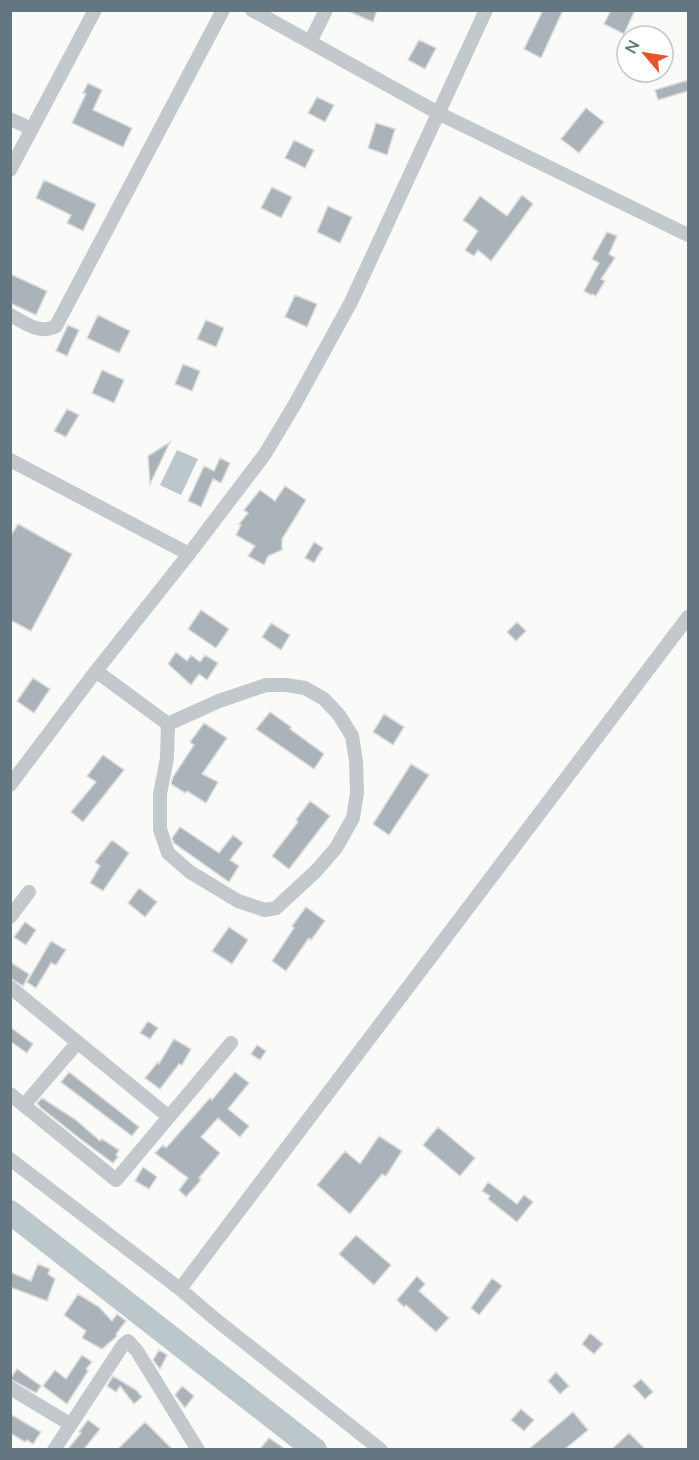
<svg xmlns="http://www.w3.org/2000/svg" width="699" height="1460" font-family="Lato,sans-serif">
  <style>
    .water { fill: #bbc7cb }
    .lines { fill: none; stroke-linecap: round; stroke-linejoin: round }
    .river { stroke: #bbc7cb; stroke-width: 24 }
    .building { fill: #aab3b9; stroke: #dcdcda; stroke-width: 1.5 }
    .minor { stroke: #c3c8cc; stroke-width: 14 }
  </style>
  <rect width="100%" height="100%" fill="#fafaf8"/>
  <path class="water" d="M177 450 198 459 181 495 160 485Z"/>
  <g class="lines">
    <path class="river" d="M10 1212 315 1450"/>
  </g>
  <path class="building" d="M346 10H377L373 22Z
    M543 10H563L541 58 524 49Z
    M611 10H635L624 34 604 24Z
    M419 40 436 48 425 69 408 60Z
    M688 80V91L658 100 655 90Z
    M88 83 102 90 93 110 132 128 123 147 72 123 86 94 83 93Z
    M317 97 334 105 325 122 308 113Z
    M586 108 604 122 579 153 561 139Z
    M376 123 395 129 387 155 368 148Z
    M294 140 314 150 305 168 285 158Z
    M44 180 96 204 83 231 67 223 71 215 36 198Z
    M272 187 292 197 281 218 261 208Z
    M522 195 533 204 491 261 478 250 474 256 465 250 478 231 463 220 480 196 507 216Z
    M328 206 352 217 340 243 317 232Z
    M607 232 617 236 609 254 615 258 601 279 605 281 596 296 592 294 591 295 584 291 599 263 592 259Z
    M10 274 47 291 36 315 10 303Z
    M295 295 317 304 307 327 285 317Z
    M98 315 130 331 119 353 87 338Z
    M206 320 224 328 216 347 197 339Z
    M68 325 79 330 67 356 56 351Z
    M183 364 200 371 192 391 175 384Z
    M102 370 124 380 114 403 92 393Z
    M67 409 79 415 66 437 54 431Z
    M170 442 150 484 148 456Z
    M220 458 230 463 221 483 213 479 201 507 188 501 204 466 214 471Z
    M285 486 306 500 282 539V550L268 556 264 565 248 556 255 546 236 535 241 525 239 524 248 513 244 510 260 490 275 501Z
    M18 524 72 554 31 631 10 620V537Z
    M314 542 323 548 314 563 305 558Z
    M201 610 229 629 216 648 188 629Z
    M517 622 526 631 516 641 507 632Z
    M271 623 290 635 281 650 262 637Z
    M176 652 187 661 191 655 200 662 205 655 218 663 207 680 199 674 191 685 168 664Z
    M33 678 50 689 34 713 17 701Z
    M270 712 291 727 290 729 324 754 314 769 256 729Z
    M384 714 404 727 393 745 373 732Z
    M204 723 227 738 202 774 218 782 206 803 187 791 185 793 171 784 173 777 194 745 190 742Z
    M103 755 124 770 83 822 71 812 96 782 87 776Z
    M411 764 429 775 389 835 373 824Z
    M310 801 330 816 289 869 272 856 298 822 296 820Z
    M180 827 219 853 233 835 243 843 230 860 239 866 229 882 174 843 172 838Z
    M112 840 129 853 103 891 90 883 100 866 95 862Z
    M139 888 157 902 145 917 128 903Z
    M306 907 325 921 311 940 309 938 286 971 272 961 294 928 292 926Z
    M25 922 36 930 26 945 14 937Z
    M229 927 248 940 232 964 212 951Z
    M51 941 66 950 56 965 51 963 36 988 27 982Z
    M10 962 29 974 23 986 10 978Z
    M148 1021 158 1028 150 1039 140 1033Z
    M10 1027 33 1044 27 1053 10 1041Z
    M174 1039 191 1049 182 1065 179 1064 160 1089 145 1078 158 1062 159 1064Z
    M257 1045 266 1051 260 1060 251 1054Z
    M69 1072 139 1127 132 1136 61 1082Z
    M235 1072 249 1083 228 1109 249 1126 240 1137 218 1118 201 1137 220 1153 199 1178 201 1180 186 1197 179 1190 188 1178 155 1153 163 1145 166 1148 210 1098 212 1100Z
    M42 1098 76 1120 100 1141 102 1139 119 1150 116 1155 118 1157 113 1163 83 1141 40 1107 37 1103Z
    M438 1127 475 1158 460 1176 423 1145Z
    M379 1136 402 1151 386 1176 382 1174 350 1214 317 1185 345 1151 360 1164Z
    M143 1167 157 1177 149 1189 135 1181Z
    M488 1182 517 1204 524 1195 533 1202 517 1222 488 1199 490 1196 482 1191Z
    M356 1235 391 1265 374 1285 339 1254Z
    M38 1264 50 1269 48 1274 55 1279 47 1301 10 1287V1272L31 1281Z
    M417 1276 425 1284 419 1291 449 1318 436 1332 406 1305 404 1307 397 1300Z
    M492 1278 502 1286 479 1315 471 1308Z
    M78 1294 99 1307 112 1321 117 1314 126 1321 116 1334 117 1336 102 1349 82 1338 86 1331 64 1315Z
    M590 1333 603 1344 594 1354 582 1344Z
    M159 1350 167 1355 160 1369 153 1360Z
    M82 1355 92 1362 86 1369 88 1371 67 1404 43 1386 55 1370 66 1379Z
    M17 1369 41 1386 36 1393 10 1379Z
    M556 1372 569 1386 560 1394 548 1381Z
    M113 1376 136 1390 142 1397 134 1404 120 1386 116 1392 107 1386Z
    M641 1379 653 1392 645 1399 633 1386Z
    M182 1386 194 1396 185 1408 175 1395Z
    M521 1409 534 1420 524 1431 511 1420Z
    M573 1412 588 1430 565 1449H529Z
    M10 1414 41 1432 33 1444 27 1440 25 1442 10 1433Z
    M88 1420 100 1429 84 1449H68L81 1433 79 1432Z
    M145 1422 172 1449H118Z
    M629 1433 645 1449H612Z
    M269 1438 285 1449H260Z"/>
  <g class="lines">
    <path class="minor" d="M252 10 440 114 688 235
      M310 42 326 10
      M10 119 32 129
      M10 170 95 10
      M10 315C26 323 39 335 56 326L223 10
      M10 460 189 554
      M96 671 168 724
      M266 685H286L305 688 324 699 339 715 352 736 356 761 357 793 353 818 336 848 316 871 276 908 265 910 238 901 190 872 168 853 160 829V794L167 758 168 724 219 701Z
      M10 785 96 671 189 554 265 454 295 404 351 302 486 10
      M10 917 29 892
      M10 987 169 1117
      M10 1094 116 1180 231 1043
      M24 1105 78 1042
      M10 1159 180 1289 215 1319 381 1450
      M180 1289 688 617
      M10 1388 70 1424
      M54 1450 123 1345 128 1341 137 1351 198 1450"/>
  </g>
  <rect width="699" height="1460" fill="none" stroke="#657683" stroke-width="24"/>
  <g transform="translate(645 54) rotate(299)"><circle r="28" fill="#ffffff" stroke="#c1c8cd" stroke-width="1.5"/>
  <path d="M0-4.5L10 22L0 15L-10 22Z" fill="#e4572e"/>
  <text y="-9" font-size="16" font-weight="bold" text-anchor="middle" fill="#657683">N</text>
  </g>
</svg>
